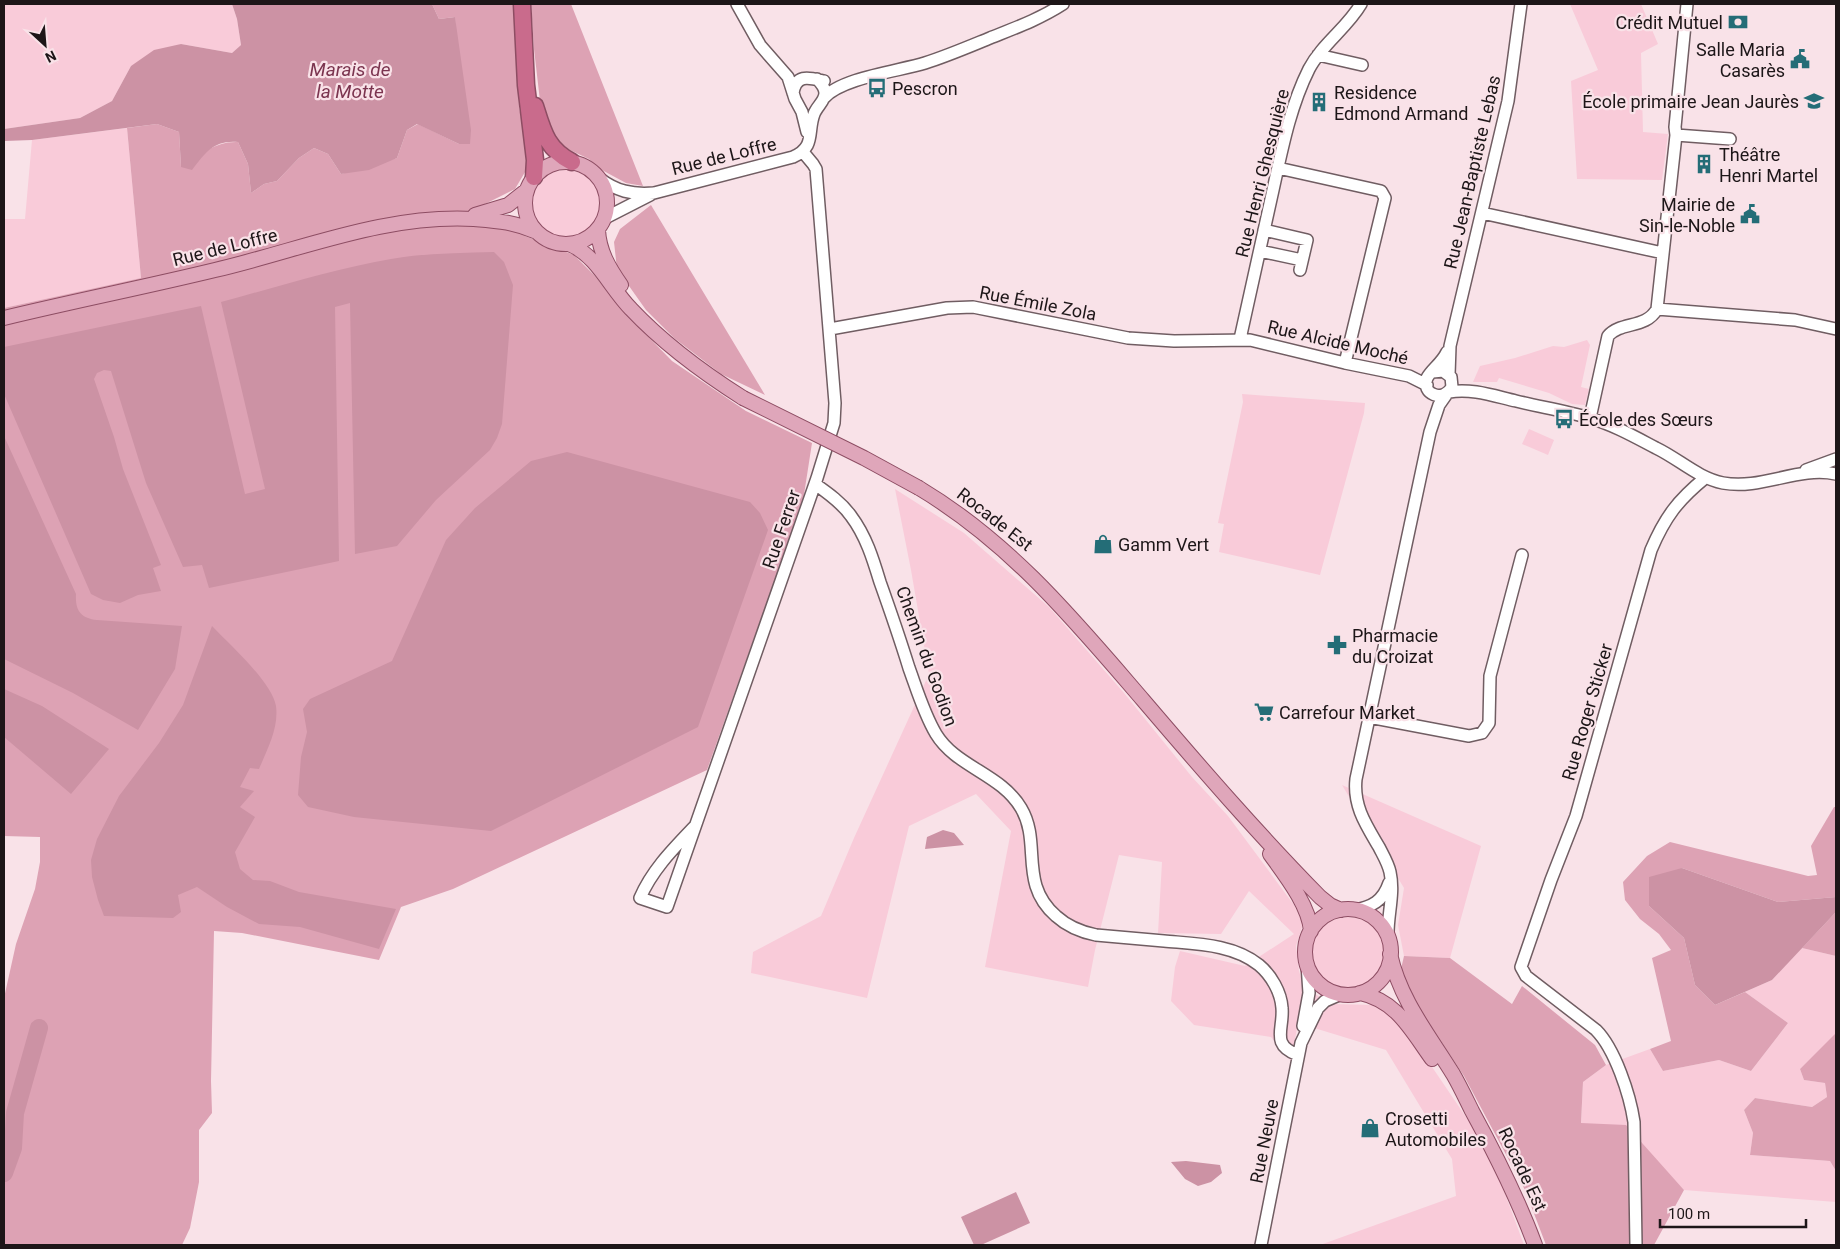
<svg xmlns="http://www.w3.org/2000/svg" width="1840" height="1249" font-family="Roboto,sans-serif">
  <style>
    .green { fill: #f9cbd9 }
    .forest { fill: #dda2b4 }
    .water { fill: #cc92a4 }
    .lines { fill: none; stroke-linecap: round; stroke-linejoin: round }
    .river { stroke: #cc92a4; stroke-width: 18 }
    .minor-casing { stroke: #705d62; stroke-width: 14 }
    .major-casing { stroke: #8d4d63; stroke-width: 16 }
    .highway-casing { stroke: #8d4d63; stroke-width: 19 }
    .minor { stroke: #fff; stroke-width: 11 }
    .major { stroke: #dfa6ba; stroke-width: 14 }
    .highway { stroke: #c96b8c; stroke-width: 16 }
    .major-bridge-casing { stroke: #8d4d63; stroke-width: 16; stroke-linecap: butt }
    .major-bridge { stroke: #dfa6ba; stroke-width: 14 }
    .labels { text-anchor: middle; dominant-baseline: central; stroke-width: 4.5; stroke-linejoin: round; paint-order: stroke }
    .poi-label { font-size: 18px; fill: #1d1618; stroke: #f9e2e8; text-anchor: start }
    .street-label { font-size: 18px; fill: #1d1618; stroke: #f9e2e8 }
    .water-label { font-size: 19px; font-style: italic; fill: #7b344f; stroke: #f9e2e8 }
  </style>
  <rect width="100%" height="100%" fill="#f9e2e8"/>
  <path class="green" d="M4 4H232L237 19 241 45 232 53 181 44 131 66 112 101 80 118 4 129Z
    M1570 4H1641L1658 44 1641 53 1643 132 1668 134 1662 180 1577 179 1571 81 1598 70Z
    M127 128 141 278 4 308V219H25L32 140Z
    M532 204a34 34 0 1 1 68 0a34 34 0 1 1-68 0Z
    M1587 340 1590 345 1581 387 1589 389 1585 405 1572 404 1549 393 1499 378 1497 382H1473L1480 366 1515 358 1553 346 1564 347Z
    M1242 394 1365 403 1364 413 1320 575 1219 552 1224 524 1218 523 1243 402Z
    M1529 429 1554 440 1548 455 1522 444Z
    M895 489 964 533 1049 607 1124 693 1192 777 1228 816 1294 905 1303 924 1296 946 1299 971 1304 987 1331 1004 1375 1005 1388 1013 1428 1061 1470 1123 1500 1180 1524 1245H1320L1456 1196 1452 1159 1386 1050 1298 1023 1291 1061 1271 1037 1194 1025 1171 1001 1175 967 1180 951 1245 966 1294 934 1249 891 1221 934 1158 933 1162 862 1119 855 1095 950 1088 987 985 967 1011 831 976 794 909 826 867 998 751 973 753 952 821 916 854 838 929 674 911 570Z
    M1342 785 1481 846 1450 958 1404 956 1398 925 1404 888Z
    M1312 953a36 36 0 1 1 72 0a36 36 0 1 1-72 0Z
    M1802 948 1836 956V1034L1800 1069 1804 1080 1825 1083 1827 1097 1812 1107 1755 1098 1744 1110 1753 1133 1750 1155 1830 1161 1836 1171V1202L1684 1190 1660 1164 1581 1124 1583 1082 1606 1065 1650 1049 1663 1071 1719 1060 1751 1071 1788 1023 1745 992 1772 980Z"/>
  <path class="forest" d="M432 4H516L519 107 528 154V167L515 189 483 205 525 236 574 255 594 275 625 313 672 361 746 411 812 443 803 501 707 770 453 889 401 907 379 960 242 933 214 931 211 1081 212 1113 199 1130V1182L190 1228 182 1245H4V998L16 944 35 889 40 862V837L4 836V308L141 278 127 128 157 124 179 132 181 167C199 155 216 141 238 142L248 164 251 193 264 184 277 181 299 158 314 148 328 154 341 174 397 158 407 130 418 124 459 144 455 17 439 19Z
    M531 4H571L643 186 626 183 600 169 589 159 570 150 557 141 540 101 534 49Z
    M651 205 765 395 721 374 674 338 646 310 617 269 614 242 620 229Z
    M1834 807H1836V897L1778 902 1682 868 1649 906 1684 938 1695 985 1715 1005 1745 992 1788 1023 1751 1071 1719 1060 1663 1071 1650 1049 1671 1041 1652 958 1671 950 1659 934 1640 919 1625 900 1623 882 1647 856 1670 842 1808 876 1817 875 1811 846Z
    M1836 912V956L1802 948Z
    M1404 956 1450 958 1512 1004 1522 986 1595 1045 1606 1065 1583 1082 1581 1123 1626 1125 1684 1190 1654 1245H1546L1525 1190 1464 1076 1410 995 1401 969Z
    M1835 1034H1836V1171L1830 1161 1750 1155 1753 1133 1744 1110 1755 1098 1812 1107 1827 1097 1825 1083 1804 1080 1800 1069Z"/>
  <path class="water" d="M232 4H432L439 19 455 17 471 130 470 144H459L417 124 407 130 397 158 369 170 341 174 328 154 314 148 299 158 277 181 264 184 251 193 248 164 238 142C214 140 206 152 192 170L181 167 179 132 157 124 32 140 4 141V129L80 118 112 101 131 66 154 50 181 44 232 53 241 45 237 19Z
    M494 252 504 262 513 285 502 424 497 438 490 450 436 500 397 546 355 554 350 303 335 307 339 561 209 588 202 565 183 567 146 483 111 371 104 370 97 373 94 379 114 437 123 469 161 565 153 568 161 591 138 595 120 603 103 600 91 594 4 394V347L201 306 245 494 265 489 221 302C277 287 333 269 391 259 425 253 460 253 494 252Z
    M4 436 76 594C75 611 81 618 97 620L182 626 175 669 138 730 73 693 4 659Z
    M567 452 750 502 760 513 768 530 698 727 491 831 354 817 308 807 298 795 301 757 307 732 303 709 310 699 392 661 446 540 475 508 531 461Z
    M212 626C229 644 272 682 276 706 279 728 267 750 259 769L250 768 240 787 254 791 240 807 255 817 235 852 240 869 253 880 270 881 299 892 396 909 379 949 300 927 259 924 227 907 197 887 178 895 181 912 173 918 104 916 98 900 92 877 91 860 97 839 119 796 159 743 183 705Z
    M4 689 42 706 109 749 71 794 4 737Z
    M943 830 954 833 964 845 925 849 927 837Z
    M1682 868 1778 902 1836 897V912L1772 980 1715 1005 1695 985 1684 938 1649 906V877Z
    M1186 1161 1220 1165 1222 1173 1211 1182 1198 1186 1185 1179 1171 1162Z
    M1016 1192 1030 1223 981 1245H974L961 1217Z"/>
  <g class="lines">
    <path class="river" d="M4 1173 13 1148 15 1113 39 1028"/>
    <defs>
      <path id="minor" d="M737 4 760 45 788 77 795 99 802 112 807 132
        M1318 55 1362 65
        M793 93C796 73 810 78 824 81
        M824 98C841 78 899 71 925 63 947 56 968 47 990 38 1015 28 1040 19 1063 4
        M1676 135 1675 127 1687 4
        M1278 168 1381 191 1385 198 1345 363
        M599 178C616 191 632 195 654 193L793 157C816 147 807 132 814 114 817 106 825 101 825 93 825 87 821 83 817 79
        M1482 213 1663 253
        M605 218 650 195
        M1264 230 1307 240 1300 270
        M1260 251 1302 260
        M1657 309 1795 320 1836 329
        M830 329 947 308 973 307 1128 338 1174 341 1250 340 1345 363 1409 376 1427 385
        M1240 339C1251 290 1262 240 1273 190 1282 149 1290 107 1309 69 1322 44 1347 28 1361 4
        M1433 372 1443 371 1451 377 1452 387C1443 403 1421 394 1427 378 1431 370 1442 363 1447 352
        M1449 375 1450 346 1508 101 1521 4
        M1449 392C1472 388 1494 396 1516 401 1541 407 1566 411 1590 418 1614 425 1635 437 1656 448 1679 459 1698 478 1723 483 1762 490 1798 466 1836 474
        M1590 418 1608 336C1621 321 1646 329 1657 309L1676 135 1730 139
        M1806 470 1836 459
        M815 484C828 493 842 503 851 516 866 536 873 559 880 582 890 610 900 639 909 668 917 690 924 714 936 734 956 767 1001 774 1021 808 1042 843 1018 883 1056 916 1067 926 1081 932 1096 935 1119 937 1142 939 1164 941 1196 944 1233 944 1259 965 1271 975 1281 992 1282 1008 1284 1029 1270 1045 1298 1055
        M1369 717 1469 736 1482 733 1489 723 1490 676 1522 555
        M694 827C673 849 652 870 640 898L667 907 817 478 834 423 835 403 816 169 813 164 803 152
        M1354 910C1372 907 1383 901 1389 883
        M1388 938C1387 916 1395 894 1390 872 1388 863 1383 855 1379 847 1366 825 1353 806 1356 779L1430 432 1439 405 1446 395
        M1303 1026 1309 993 1307 964
        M1261 1245 1301 1043 1318 1008 1325 1001 1341 994
        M1636 1245 1634 1122C1630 1095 1615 1049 1596 1030L1526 976 1521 967 1551 880 1576 816 1651 550C1665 517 1678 500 1705 478"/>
      <path id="major" d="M525 203a41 41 0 1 1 82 0a41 41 0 1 1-82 0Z
        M475 215 508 205 527 190
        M598 230C599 251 609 268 621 285
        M571 245C597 256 611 289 631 309 664 344 702 372 743 398
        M4 318C74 301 145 287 215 270 301 250 384 214 474 219 498 221 514 222 537 232
        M919 488C1011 543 1075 621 1143 700 1201 768 1258 834 1320 897L1330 905 1341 910
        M1270 854C1285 875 1309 905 1311 931
        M1305 952a43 43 0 1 1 86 0a43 43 0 1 1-86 0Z
        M1390 954C1400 1000 1429 1035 1453 1074 1460 1086 1466 1099 1472 1111 1496 1155 1518 1199 1535 1245
        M1360 993C1397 1001 1411 1030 1432 1059"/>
      <path id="highway" d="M522 4 526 85 535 160 534 177
        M535 106C543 132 547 149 572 162"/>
    </defs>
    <use href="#minor" class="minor-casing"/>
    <use href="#major" class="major-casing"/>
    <use href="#highway" class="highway-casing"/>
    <use href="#minor" class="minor"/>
    <use href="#major" class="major"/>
    <use href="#highway" class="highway"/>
    <defs>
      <path id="major-bridge" d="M743 398 864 458 919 488"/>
    </defs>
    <use href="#major-bridge" class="major-bridge-casing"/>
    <use href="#major-bridge" class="major-bridge"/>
  </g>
  <defs>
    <symbol id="bank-bare" viewBox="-9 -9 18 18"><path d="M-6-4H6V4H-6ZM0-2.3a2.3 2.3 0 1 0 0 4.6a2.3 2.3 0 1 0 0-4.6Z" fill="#246d77" stroke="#f9e2e8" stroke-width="2.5" paint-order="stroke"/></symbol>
    <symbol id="civic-bare" viewBox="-9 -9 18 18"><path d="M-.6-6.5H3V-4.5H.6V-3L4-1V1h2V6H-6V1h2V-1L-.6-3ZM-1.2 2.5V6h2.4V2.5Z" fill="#246d77" stroke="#f9e2e8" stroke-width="2.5" paint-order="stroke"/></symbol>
    <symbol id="bus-bare" viewBox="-9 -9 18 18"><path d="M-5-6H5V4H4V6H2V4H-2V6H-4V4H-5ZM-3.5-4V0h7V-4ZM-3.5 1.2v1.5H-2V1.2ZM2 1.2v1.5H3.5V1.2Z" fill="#246d77" stroke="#f9e2e8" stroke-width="2.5" paint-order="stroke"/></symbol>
    <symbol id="school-bare" viewBox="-9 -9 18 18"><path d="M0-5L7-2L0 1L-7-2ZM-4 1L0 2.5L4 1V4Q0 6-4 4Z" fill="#246d77" stroke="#f9e2e8" stroke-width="2.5" paint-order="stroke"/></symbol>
    <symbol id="building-bare" viewBox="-9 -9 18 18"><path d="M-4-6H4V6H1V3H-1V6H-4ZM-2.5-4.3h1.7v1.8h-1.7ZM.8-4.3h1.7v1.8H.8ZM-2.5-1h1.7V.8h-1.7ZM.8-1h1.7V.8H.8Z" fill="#246d77" stroke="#f9e2e8" stroke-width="2.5" paint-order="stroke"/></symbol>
    <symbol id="shop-bare" viewBox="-9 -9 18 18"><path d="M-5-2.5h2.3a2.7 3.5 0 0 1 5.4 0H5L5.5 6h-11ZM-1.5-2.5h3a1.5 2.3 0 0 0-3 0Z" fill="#246d77" stroke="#f9e2e8" stroke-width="2.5" paint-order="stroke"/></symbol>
    <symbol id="pharmacy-bare" viewBox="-9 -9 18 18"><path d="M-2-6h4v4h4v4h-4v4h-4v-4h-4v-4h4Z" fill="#246d77" stroke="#f9e2e8" stroke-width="2.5" paint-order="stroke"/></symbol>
    <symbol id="supermarket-bare" viewBox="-9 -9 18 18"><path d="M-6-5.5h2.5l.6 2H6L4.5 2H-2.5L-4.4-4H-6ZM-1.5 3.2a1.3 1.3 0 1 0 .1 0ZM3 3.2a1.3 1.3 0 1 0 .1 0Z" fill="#246d77" stroke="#f9e2e8" stroke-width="2.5" paint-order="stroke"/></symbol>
  </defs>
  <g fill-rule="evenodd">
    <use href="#bank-bare" x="1724" y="8" width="28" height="28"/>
    <use href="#civic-bare" x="1786" y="45" width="28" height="28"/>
    <use href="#bus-bare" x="863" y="74" width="28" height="28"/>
    <use href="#school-bare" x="1800" y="87" width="28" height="28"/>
    <use href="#building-bare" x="1305" y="88" width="28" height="28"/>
    <use href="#building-bare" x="1690" y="150" width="28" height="28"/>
    <use href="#civic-bare" x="1736" y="200" width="28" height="28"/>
    <use href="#bus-bare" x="1550" y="405" width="28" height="28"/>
    <use href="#shop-bare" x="1089" y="530" width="28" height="28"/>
    <use href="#pharmacy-bare" x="1323" y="631" width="28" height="28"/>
    <use href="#supermarket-bare" x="1250" y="698" width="28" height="28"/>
    <use href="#shop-bare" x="1356" y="1114" width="28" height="28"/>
  </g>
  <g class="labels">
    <g class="poi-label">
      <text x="1723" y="22" text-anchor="end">Crédit Mutuel</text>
      <text x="1785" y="49" text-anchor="end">Salle Maria<tspan x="1785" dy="21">Casarès</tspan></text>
      <text x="892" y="88">Pescron</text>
      <text x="1334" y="92">Residence<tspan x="1334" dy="21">Edmond Armand</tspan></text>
      <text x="1799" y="101" text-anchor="end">École primaire Jean Jaurès</text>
      <text x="1719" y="154">Théâtre<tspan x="1719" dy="21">Henri Martel</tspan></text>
      <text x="1735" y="204" text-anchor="end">Mairie de<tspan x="1735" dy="21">Sin-le-Noble</tspan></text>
      <text x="1579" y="419">École des Sœurs</text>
      <text x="1118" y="544">Gamm Vert</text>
      <text x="1352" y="635">Pharmacie<tspan x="1352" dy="21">du Croizat</tspan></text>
      <text x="1279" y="712">Carrefour Market</text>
      <text x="1385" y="1118">Crosetti<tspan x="1385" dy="21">Automobiles</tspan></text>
    </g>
    <g class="street-label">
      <text transform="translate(724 156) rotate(-14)">Rue de Loffre</text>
      <text transform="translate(1472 172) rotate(-77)">Rue Jean-Baptiste Lebas</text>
      <text transform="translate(1262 173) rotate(-76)">Rue Henri Ghesquière</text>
      <text transform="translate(225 247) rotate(-14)">Rue de Loffre</text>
      <text transform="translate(1038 303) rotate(11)">Rue Émile Zola</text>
      <text transform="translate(1338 342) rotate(13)">Rue Alcide Moché</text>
      <text transform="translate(995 519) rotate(38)">Rocade Est</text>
      <text transform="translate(781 529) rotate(-71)">Rue Ferrer</text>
      <text transform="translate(927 656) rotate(70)">Chemin du Godion</text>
      <text transform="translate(1587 712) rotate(-74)">Rue Roger Sticker</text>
      <text transform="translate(1264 1141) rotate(-79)">Rue Neuve</text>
      <text transform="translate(1523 1169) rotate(65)">Rocade Est</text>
    </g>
    <g class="water-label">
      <text x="350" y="69">Marais de<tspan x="350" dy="22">la Motte</tspan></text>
    </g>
  </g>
  <rect width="1840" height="1249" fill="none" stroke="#1d1618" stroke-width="10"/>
  <g transform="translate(45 45) rotate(154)" stroke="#f9e2e8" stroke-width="4" paint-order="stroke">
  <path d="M0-4L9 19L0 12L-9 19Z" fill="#1d1618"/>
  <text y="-8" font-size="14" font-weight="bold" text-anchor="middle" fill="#1d1618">N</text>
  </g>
  <path d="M1660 1219v8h146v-8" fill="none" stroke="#1d1618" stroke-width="2.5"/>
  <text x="1668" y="1219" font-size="15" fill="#1d1618" stroke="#f9e2e8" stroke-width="4" paint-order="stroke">100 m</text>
</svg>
